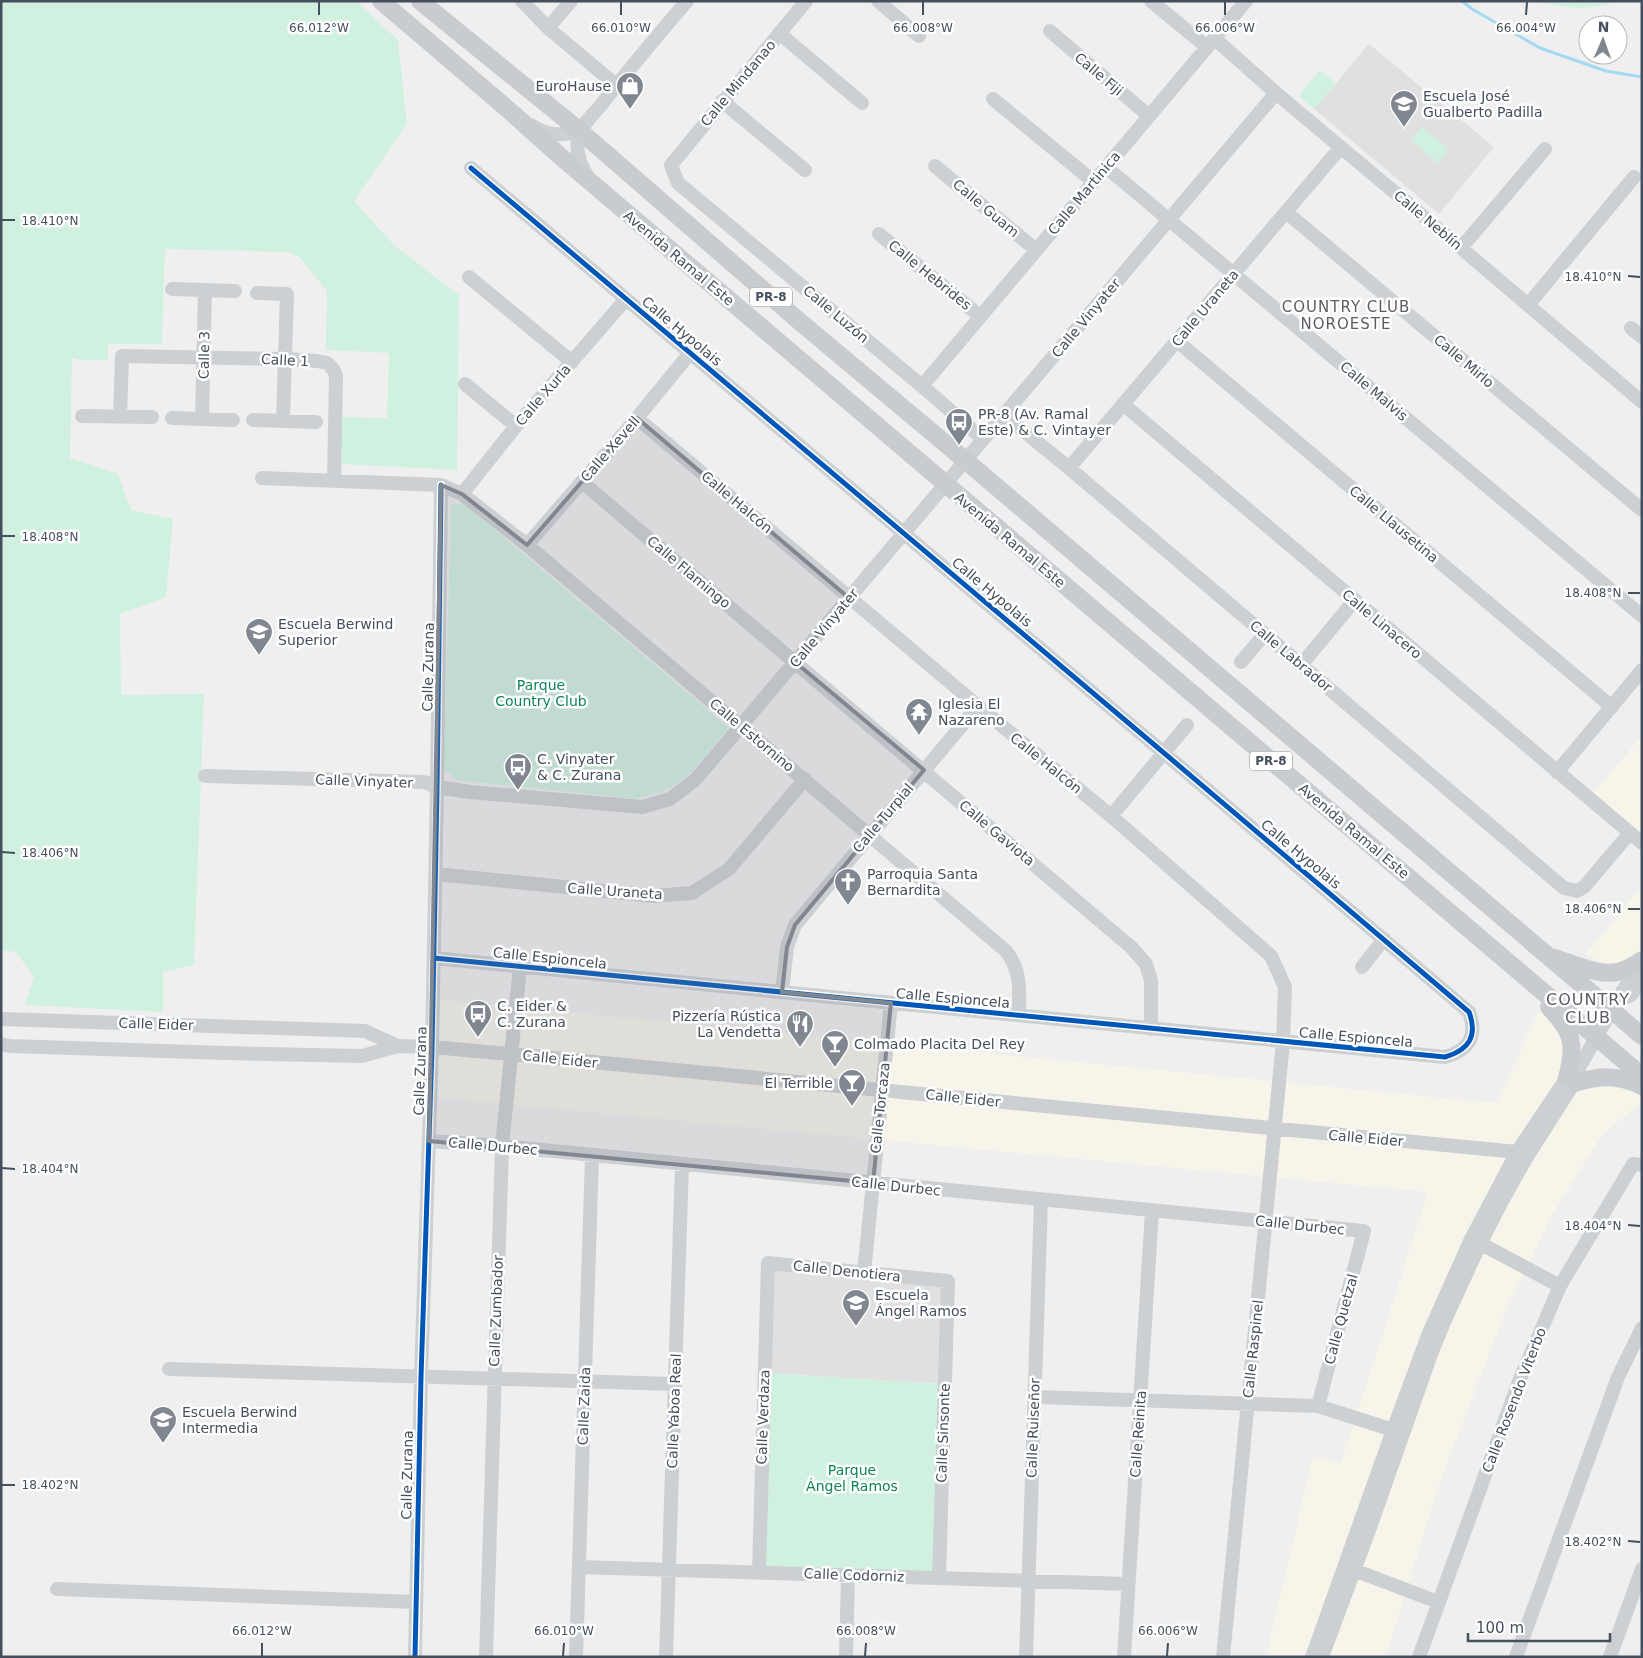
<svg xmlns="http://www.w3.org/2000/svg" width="1643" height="1658" font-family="'DejaVu Sans',sans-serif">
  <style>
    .commercial { fill: #f7f4ea }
    .education { fill: #e1e0e1 }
    .green { fill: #d1f1e0 }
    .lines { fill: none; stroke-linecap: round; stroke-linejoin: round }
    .stream { stroke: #a3daf2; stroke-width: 3 }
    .minor { stroke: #cdd0d3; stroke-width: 14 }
    .major { stroke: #c8cbd0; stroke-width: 18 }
    .cycleway-casing { stroke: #fff; stroke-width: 8 }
    .cycleway { stroke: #0057b8; stroke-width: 5 }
    .marked { fill: #818790; fill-opacity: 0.2; stroke: #818790; stroke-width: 4; stroke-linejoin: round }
    .ticks { fill: none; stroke: #454f5d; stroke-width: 2 }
    .labels { text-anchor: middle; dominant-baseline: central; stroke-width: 5; stroke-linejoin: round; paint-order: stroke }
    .shield { fill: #fff; stroke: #7d848e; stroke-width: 1 }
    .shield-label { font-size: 12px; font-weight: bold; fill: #454f5d }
    .street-label { font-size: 14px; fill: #454f5d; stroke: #fff }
    .poi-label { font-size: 14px; fill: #454f5d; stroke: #fff; text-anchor: start }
    .park-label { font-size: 14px; fill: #0f8455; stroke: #fff }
    .neighbourhood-label { font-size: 15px; letter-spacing: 1px; fill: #5a5d64; stroke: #fff }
    .quarter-label { font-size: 16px; letter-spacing: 1px; fill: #5a5d64; stroke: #fff }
    .ticks-label { font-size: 12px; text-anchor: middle; fill: #454f5d; stroke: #fff; stroke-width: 5; stroke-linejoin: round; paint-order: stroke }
  </style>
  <rect width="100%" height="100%" fill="#f0efef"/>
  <path class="commercial" d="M1642 736V837L1590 796Z
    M1642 886V991L1586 954Z
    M433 999 1496 1103 1539 1011 1562 1022 1588 1066 1602 1076 1642 1089V1101L1600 1138 1553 1213 1504 1315 1439 1485 1386 1657H1266L1313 1456 1341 1464 1428 1192 431 1097Z"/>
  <path class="education" d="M1369 44 1494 147 1439 214 1314 109Z
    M768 1263 948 1281 945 1384 765 1373Z"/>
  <path class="green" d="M1 1H356L398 40 407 124 354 201 395 246 459 295 457 470 342 464 340 417 387 418 389 353 326 350 327 291 299 257 287 252 165 249 162 344H108V360H80L72 358 70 458 118 474 131 510 173 519 166 597 120 614 121 695 204 694 194 965 163 972V1012L25 1005 34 977 16 952 1 950Z
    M1535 1H1616C1592 12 1559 8 1535 1Z
    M1320 70 1336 84 1314 109 1299 96Z
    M1422 127 1449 149 1438 163 1411 140Z
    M463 503 729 728 693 770 671 788 637 799 456 780 444 769 451 505Z
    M765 1373 945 1384 939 1577 759 1571Z"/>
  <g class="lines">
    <path class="stream" d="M1462 1 1472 9 1540 48 1606 71 1642 77"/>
    <path class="minor" d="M522 1 548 28 616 85
      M806 1 671 165 678 183 922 386 983 439
      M878 1 919 36
      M1151 1 1207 47
      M548 28 571 1
      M1050 31 1149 116
      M779 33 862 103
      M1214 38 1276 93 1461 248 1642 402
      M993 99 1094 182
      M722 101 805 170
      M531 125C547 136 562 136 580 131
      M935 166 1036 250
      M1106 167 1642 616
      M589 179C582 168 575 153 578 139 580 126 593 115 601 105 629 69 658 35 687 1
      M1286 212 1642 510
      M879 234 980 316
      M1461 248 1545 149
      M469 277 572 362
      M172 289 235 291
      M257 293 287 294 283 420
      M1528 305 1634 177
      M1631 328 1642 337
      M1177 341 1612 707
      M465 384 516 426
      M922 386 1246 1
      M1123 404 1642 843
      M1004 415 1069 468 1564 888 1577 891 1584 887 1629 834
      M82 416 152 417
      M120 416 122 356 285 359 317 361 327 363 333 369 336 376 334 480
      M172 418 233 420
      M637 418 978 706 1111 816 1271 956 1285 987 1283 1042 1223 1657
      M202 419 205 291
      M253 420 316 422
      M1069 468 1341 147
      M262 478 441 485 462 494 527 545 1006 951C1022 972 1019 990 1019 1015
      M582 482 1131 947 1146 964 1151 981V1029
      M462 494 516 426 626 299
      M527 545 637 418 690 353
      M1241 662 1264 635
      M1301 665 1354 601
      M1557 772 1642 670
      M205 776 424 782 437 787 470 792 642 807 670 799 696 779 1276 93
      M1111 816 1187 725
      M436 874 654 896 692 893 729 869 805 779
      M434 958 1445 1057C1469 1050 1478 1036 1469 1012L1164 753 471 168
      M1362 967 1384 939
      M782 992 787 947 795 925 978 706
      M1619 1001 1631 995 1642 980
      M1 1019 365 1031 398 1046 432 1047 511 1054 1517 1152 1528 1156
      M1 1044 10 1046 225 1053 362 1056 398 1046
      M429 1141 502 1146 1364 1231 1318 1406
      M1472 1239 1560 1286
      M864 1273 891 1003
      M169 1369 674 1384
      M1035 1397 1318 1406 1393 1430
      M579 1567 1128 1584
      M1346 1567 1438 1602
      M759 1571 768 1263 948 1281 939 1577
      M57 1589 416 1602
      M415 1657 421 1377 432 1047 437 787 441 485
      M486 1657 502 1146 520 967
      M576 1657 592 1155
      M666 1657 682 1164
      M846 1657 848 1575
      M1026 1657 1041 1200
      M1124 1657 1152 1211
      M1312 1657 1393 1430 1429 1333 1471 1239 1517 1152 1564 1082
      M1322 1657 1372 1522 1431 1354 1444 1322 1480 1244 1501 1203 1525 1160 1574 1083 1575 1075 1611 1011 1619 1001 1623 990 1642 963
      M1419 1657 1520 1379 1560 1286 1633 1164 1642 1165
      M1516 1657 1618 1377 1642 1328
      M1610 1657 1642 1569"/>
    <path class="major" d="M381 1 511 112 560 156 1642 1076
      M420 1 580 131 799 321 965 460 1642 1036
      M1555 958C1574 964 1605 979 1624 970 1630 968 1636 964 1642 960
      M1549 1007C1573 1032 1576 1044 1567 1078
      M1574 1083C1600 1076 1616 1074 1642 1086"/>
    <defs>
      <path id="cycleway" d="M434 958 1445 1057C1469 1050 1478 1036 1469 1012L1164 753 471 168
        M415 1657 421 1377 432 1047 437 787 441 485"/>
    </defs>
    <use href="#cycleway" class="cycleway-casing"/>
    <use href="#cycleway" class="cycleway"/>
  </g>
  <path class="marked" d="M637 418 849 598 795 662 924 770 795 925 787 947 782 992 891 1003 873 1183 429 1141 441 485 462 494 527 545Z"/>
  <path class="ticks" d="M319 15V2M621 15V2M923 15V2M1225 15V2M1526 15 1527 2M2 220H15M1628 276 1640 277M2 536H15M1628 593H1640M2 852 15 853M1628 909H1640M2 1168 15 1169M1628 1225 1640 1226M2 1485H15M1628 1541 1640 1542M262 1656V1643M563 1656 564 1643M865 1656 866 1643M1167 1656 1168 1643"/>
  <defs>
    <symbol id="shop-pin" viewBox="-11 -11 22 30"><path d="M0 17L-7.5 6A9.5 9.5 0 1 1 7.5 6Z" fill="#818790" stroke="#fff"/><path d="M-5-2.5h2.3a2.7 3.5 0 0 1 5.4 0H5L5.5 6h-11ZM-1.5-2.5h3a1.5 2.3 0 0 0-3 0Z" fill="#fff"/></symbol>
    <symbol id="school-pin" viewBox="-11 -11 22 30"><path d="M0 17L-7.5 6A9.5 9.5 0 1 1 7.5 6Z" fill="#818790" stroke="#fff"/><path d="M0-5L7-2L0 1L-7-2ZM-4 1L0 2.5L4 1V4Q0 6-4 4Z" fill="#fff"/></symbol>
    <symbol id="bus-pin" viewBox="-11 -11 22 30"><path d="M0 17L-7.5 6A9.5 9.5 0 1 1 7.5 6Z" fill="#818790" stroke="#fff"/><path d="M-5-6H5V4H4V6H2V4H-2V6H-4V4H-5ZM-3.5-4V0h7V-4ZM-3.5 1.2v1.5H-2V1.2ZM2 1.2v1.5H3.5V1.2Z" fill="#fff"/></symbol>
    <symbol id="temple-pin" viewBox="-11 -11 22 30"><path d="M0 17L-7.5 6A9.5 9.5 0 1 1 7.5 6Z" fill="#818790" stroke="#fff"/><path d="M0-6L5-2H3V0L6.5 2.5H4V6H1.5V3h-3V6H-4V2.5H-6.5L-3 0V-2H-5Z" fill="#fff"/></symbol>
    <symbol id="church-pin" viewBox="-11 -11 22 30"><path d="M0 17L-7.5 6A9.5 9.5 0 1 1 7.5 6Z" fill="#818790" stroke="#fff"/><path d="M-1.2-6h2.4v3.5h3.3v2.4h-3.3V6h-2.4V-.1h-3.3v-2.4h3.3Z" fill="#fff"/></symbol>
    <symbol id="restaurant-pin" viewBox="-11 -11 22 30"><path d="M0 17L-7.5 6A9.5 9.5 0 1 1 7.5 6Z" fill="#818790" stroke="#fff"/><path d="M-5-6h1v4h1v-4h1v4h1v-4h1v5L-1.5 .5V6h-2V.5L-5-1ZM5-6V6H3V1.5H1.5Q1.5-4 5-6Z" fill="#fff"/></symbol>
    <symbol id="bar-pin" viewBox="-11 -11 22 30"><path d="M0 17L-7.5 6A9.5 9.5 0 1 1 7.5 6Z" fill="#818790" stroke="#fff"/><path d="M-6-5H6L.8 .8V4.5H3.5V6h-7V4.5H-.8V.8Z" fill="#fff"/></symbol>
  </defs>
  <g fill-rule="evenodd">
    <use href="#shop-pin" x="614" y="70" width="32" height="43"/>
    <use href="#school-pin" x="1388" y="88" width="32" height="43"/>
    <use href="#bus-pin" x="943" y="406" width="32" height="43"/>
    <use href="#school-pin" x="243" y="616" width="32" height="43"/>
    <use href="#temple-pin" x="903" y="696" width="32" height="43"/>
    <use href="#bus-pin" x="502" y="751" width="32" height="43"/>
    <use href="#church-pin" x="832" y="866" width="32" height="43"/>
    <use href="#bus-pin" x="462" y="998" width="32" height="43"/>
    <use href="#restaurant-pin" x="784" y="1008" width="32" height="43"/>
    <use href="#bar-pin" x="819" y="1028" width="32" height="43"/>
    <use href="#bar-pin" x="836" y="1067" width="32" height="43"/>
    <use href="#school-pin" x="840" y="1287" width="32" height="43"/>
    <use href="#school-pin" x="147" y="1404" width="32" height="43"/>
  </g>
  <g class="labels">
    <g class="shield">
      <rect x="750" y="287.5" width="42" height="19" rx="4"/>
      <rect x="1250" y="751.5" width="42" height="19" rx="4"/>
    </g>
    <g class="shield-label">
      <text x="771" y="297">PR-8</text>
      <text x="1271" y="761">PR-8</text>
    </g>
    <g class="street-label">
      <text transform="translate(1099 74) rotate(40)">Calle Fiji</text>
      <text transform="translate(738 83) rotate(-50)">Calle Mindanao</text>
      <text transform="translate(1084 193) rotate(-50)">Calle Martinica</text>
      <text transform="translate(986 208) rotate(40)">Calle Guam</text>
      <text transform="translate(1428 220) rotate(40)">Calle Neblín</text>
      <text transform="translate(679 258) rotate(40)">Avenida Ramal Este</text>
      <text transform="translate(930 275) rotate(39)">Calle Hebrides</text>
      <text transform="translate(1205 308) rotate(-50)">Calle Uraneta</text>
      <text transform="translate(836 314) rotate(40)">Calle Luzón</text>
      <text transform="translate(1086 318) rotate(-50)">Calle Vinyater</text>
      <text transform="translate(682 331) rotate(40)">Calle Hypolais</text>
      <text transform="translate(204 355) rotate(-89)">Calle 3</text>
      <text transform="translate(285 360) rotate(3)">Calle 1</text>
      <text transform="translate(1464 361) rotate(40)">Calle Mirlo</text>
      <text transform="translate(1374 391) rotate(40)">Calle Malvis</text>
      <text transform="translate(543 395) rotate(-49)">Calle Xurla</text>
      <text transform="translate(610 449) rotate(-49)">Calle Xevell</text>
      <text transform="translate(737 502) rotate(40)">Calle Halcón</text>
      <text transform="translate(1394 524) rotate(40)">Calle Llausetina</text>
      <text transform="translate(1010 540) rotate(40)">Avenida Ramal Este</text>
      <text transform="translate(689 572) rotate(40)">Calle Flamingo</text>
      <text transform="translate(992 592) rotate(40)">Calle Hypolais</text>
      <text transform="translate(1382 624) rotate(40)">Calle Linacero</text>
      <text transform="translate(824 628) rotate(-50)">Calle Vinyater</text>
      <text transform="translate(1291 656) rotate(40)">Calle Labrador</text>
      <text transform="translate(428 667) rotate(-89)">Calle Zurana</text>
      <text transform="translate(752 735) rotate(40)">Calle Estornino</text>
      <text transform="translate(1046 763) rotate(39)">Calle Halcón</text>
      <text transform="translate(364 781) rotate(2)">Calle Vinyater</text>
      <text transform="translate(883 818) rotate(-50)">Calle Turpial</text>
      <text transform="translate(1354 831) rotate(40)">Avenida Ramal Este</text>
      <text transform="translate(997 833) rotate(40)">Calle Gaviota</text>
      <text transform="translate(1301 854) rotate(40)">Calle Hypolais</text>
      <text transform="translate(615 891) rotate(4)">Calle Uraneta</text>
      <text transform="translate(550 958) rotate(6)">Calle Espioncela</text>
      <text transform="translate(953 998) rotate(5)">Calle Espioncela</text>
      <text transform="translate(156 1024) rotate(2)">Calle Eider</text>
      <text transform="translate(1356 1037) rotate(5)">Calle Espioncela</text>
      <text transform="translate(560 1059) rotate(6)">Calle Eider</text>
      <text transform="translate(420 1071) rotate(-88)">Calle Zurana</text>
      <text transform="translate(963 1098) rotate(6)">Calle Eider</text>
      <text transform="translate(880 1108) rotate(-84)">Calle Torcaza</text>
      <text transform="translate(1366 1138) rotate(5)">Calle Eider</text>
      <text transform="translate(493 1146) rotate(5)">Calle Durbec</text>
      <text transform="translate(896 1186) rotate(6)">Calle Durbec</text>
      <text transform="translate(1300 1225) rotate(6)">Calle Durbec</text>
      <text transform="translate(847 1271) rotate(6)">Calle Denotiera</text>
      <text transform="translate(496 1311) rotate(-88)">Calle Zumbador</text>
      <text transform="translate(1341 1319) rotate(-75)">Calle Quetzal</text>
      <text transform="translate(1253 1349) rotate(-84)">Calle Raspinel</text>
      <text transform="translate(1514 1400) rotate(-69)">Calle Rosendo Viterbo</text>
      <text transform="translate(584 1406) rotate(-88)">Calle Zaida</text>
      <text transform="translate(674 1411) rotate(-88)">Calle Yaboa Real</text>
      <text transform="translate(763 1417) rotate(-88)">Calle Verdaza</text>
      <text transform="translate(1033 1428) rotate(-88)">Calle Ruiseñor</text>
      <text transform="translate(943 1433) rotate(-88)">Calle Sinsonte</text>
      <text transform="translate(1138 1434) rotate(-86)">Calle Reinita</text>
      <text transform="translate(407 1475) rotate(-89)">Calle Zurana</text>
      <text transform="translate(854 1575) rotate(2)">Calle Codorniz</text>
    </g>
    <g class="poi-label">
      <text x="611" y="86" text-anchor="end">EuroHause</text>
      <text x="1423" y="96">Escuela José<tspan x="1423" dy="16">Gualberto Padilla</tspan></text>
      <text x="978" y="414">PR-8 (Av. Ramal<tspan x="978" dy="16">Este) &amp; C. Vintayer</tspan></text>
      <text x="278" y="624">Escuela Berwind<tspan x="278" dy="16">Superior</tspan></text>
      <text x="938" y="704">Iglesia El<tspan x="938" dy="16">Nazareno</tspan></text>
      <text x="537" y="759">C. Vinyater<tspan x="537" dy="16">&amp; C. Zurana</tspan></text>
      <text x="867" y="874">Parroquia Santa<tspan x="867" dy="16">Bernardita</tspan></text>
      <text x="497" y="1006">C. Eider &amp;<tspan x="497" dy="16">C. Zurana</tspan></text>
      <text x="781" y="1016" text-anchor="end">Pizzería Rústica<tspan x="781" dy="16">La Vendetta</tspan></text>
      <text x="854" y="1044">Colmado Placita Del Rey</text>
      <text x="833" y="1083" text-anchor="end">El Terrible</text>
      <text x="875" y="1295">Escuela<tspan x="875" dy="16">Ángel Ramos</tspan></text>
      <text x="182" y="1412">Escuela Berwind<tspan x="182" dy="16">Intermedia</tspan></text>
    </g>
    <g class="park-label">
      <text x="541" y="685">Parque<tspan x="541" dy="16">Country Club</tspan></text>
      <text x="852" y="1470">Parque<tspan x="852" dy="16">Ángel Ramos</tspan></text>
    </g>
    <g class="neighbourhood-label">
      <text x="1346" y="307">COUNTRY CLUB<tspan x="1346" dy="17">NOROESTE</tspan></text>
    </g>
    <g class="quarter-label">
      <text x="1588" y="999">COUNTRY<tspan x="1588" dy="18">CLUB</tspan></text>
    </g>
  </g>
  <g class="ticks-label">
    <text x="319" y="32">66.012°W</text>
    <text x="621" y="32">66.010°W</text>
    <text x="923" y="32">66.008°W</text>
    <text x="1225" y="32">66.006°W</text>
    <text x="1526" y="32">66.004°W</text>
    <text x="50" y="225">18.410°N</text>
    <text x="1593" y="281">18.410°N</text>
    <text x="50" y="541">18.408°N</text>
    <text x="1593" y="597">18.408°N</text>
    <text x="50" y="857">18.406°N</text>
    <text x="1593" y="913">18.406°N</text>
    <text x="50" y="1173">18.404°N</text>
    <text x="1593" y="1230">18.404°N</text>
    <text x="50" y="1489">18.402°N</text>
    <text x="1593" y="1546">18.402°N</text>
    <text x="262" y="1635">66.012°W</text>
    <text x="564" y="1635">66.010°W</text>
    <text x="866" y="1635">66.008°W</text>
    <text x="1168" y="1635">66.006°W</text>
  </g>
  <rect width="1643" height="1658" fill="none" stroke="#454f5d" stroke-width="5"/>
  <g transform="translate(1603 40) rotate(2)"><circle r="24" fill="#ffffff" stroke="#b5b9be"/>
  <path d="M0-4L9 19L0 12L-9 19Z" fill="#818790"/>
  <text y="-8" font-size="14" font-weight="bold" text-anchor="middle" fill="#454f5d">N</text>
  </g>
  <path d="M1468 1633v8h142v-8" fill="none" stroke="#454f5d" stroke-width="2.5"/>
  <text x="1476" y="1633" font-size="15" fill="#454f5d" stroke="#ffffff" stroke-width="4" paint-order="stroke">100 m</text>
</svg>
